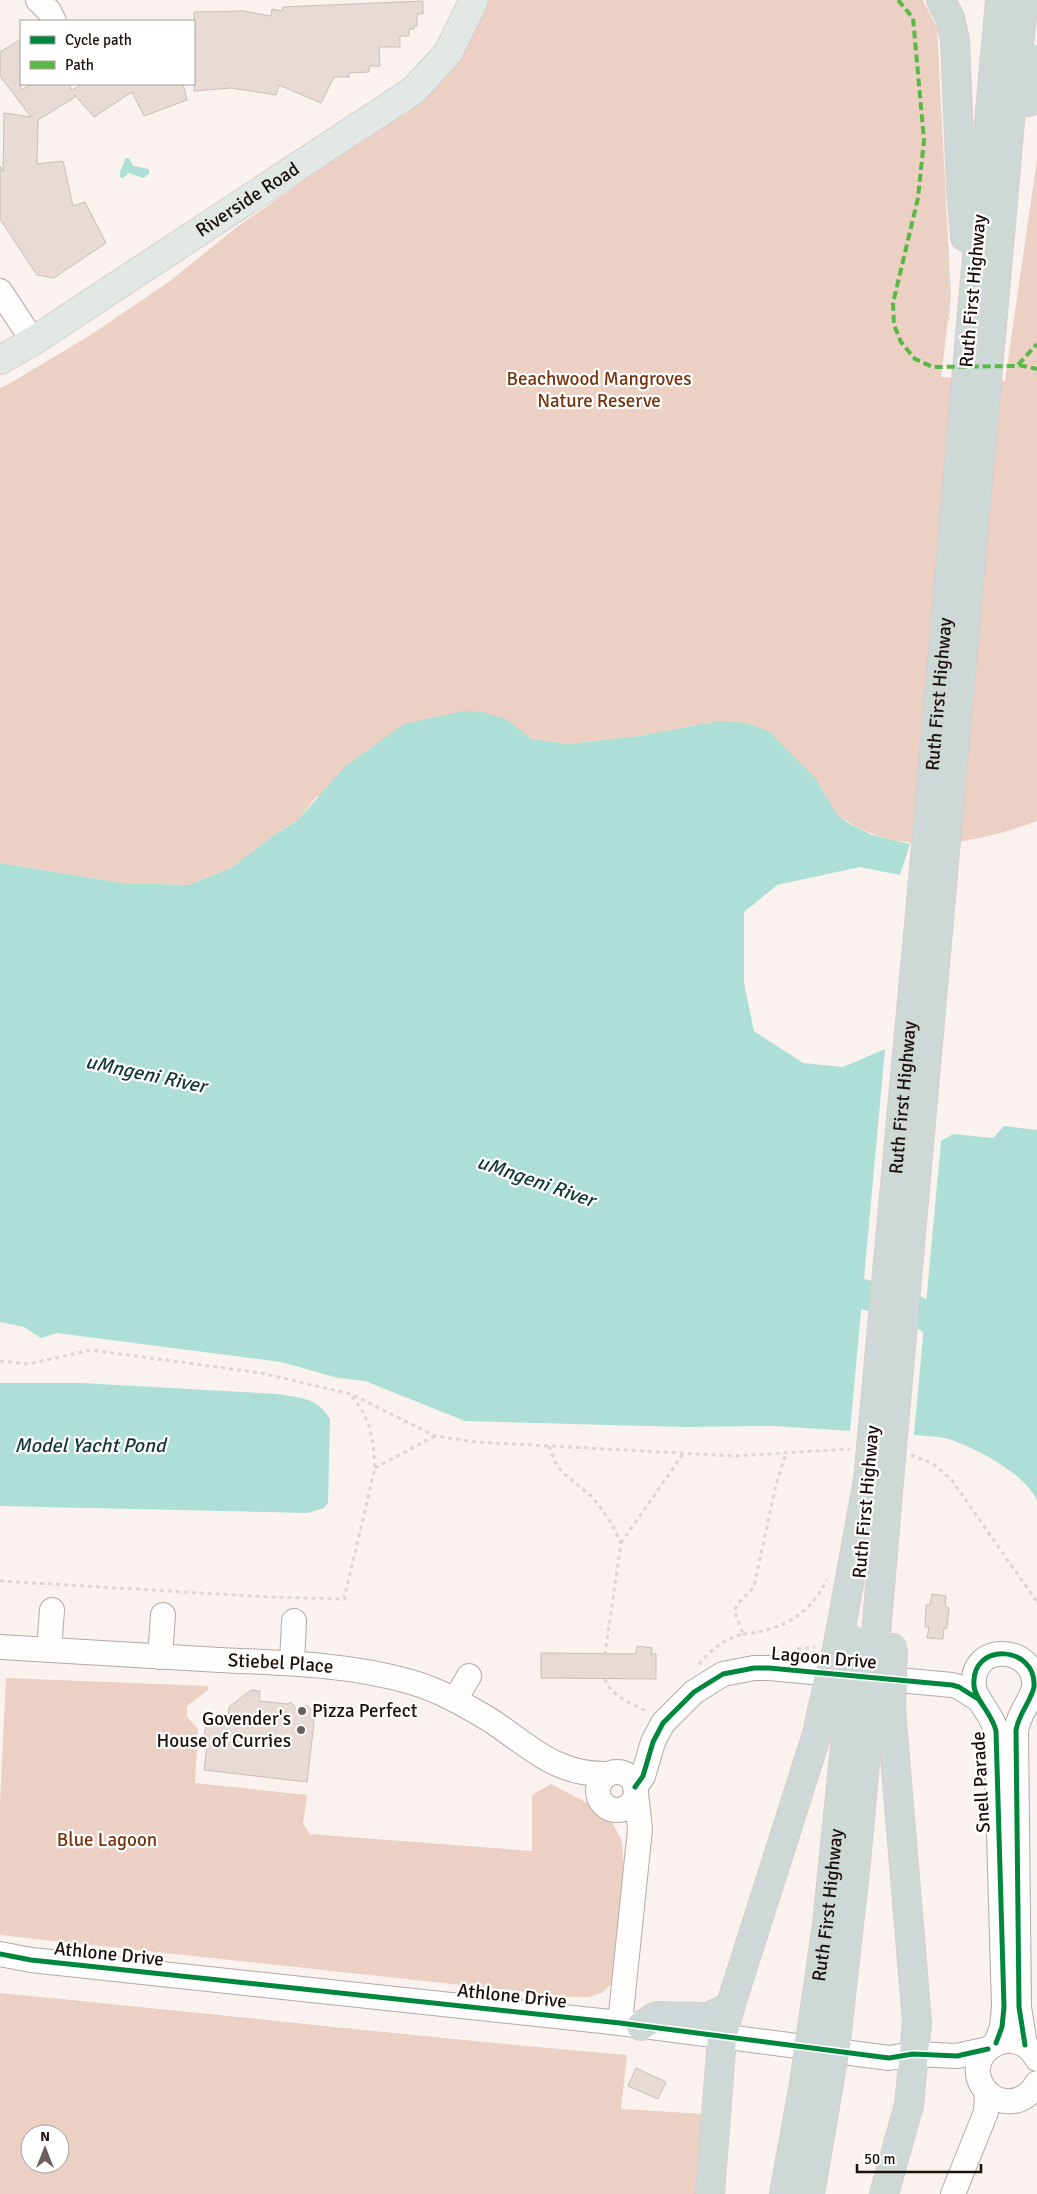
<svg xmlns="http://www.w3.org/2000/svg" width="1037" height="2194" font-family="Signika,sans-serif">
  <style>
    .green { fill: #ecd0c4; fill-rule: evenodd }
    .water { fill: #addfd6 }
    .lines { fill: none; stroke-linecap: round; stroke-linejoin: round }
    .river { stroke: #addfd6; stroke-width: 30 }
    .building { fill: #e8dbd5; stroke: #c8beba }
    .minor-casing { stroke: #b3aaa6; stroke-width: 26 }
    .major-casing { stroke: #d4cfcd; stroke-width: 30 }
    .highway-casing { stroke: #d4cfcd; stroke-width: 30 }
    .path { stroke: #dad7d6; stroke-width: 3; stroke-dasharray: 4 4; stroke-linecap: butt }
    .minor { stroke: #fefdfd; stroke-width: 24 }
    .major { stroke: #e1e8e6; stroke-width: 28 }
    .highway { stroke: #ced9d7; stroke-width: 28 }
    .highway-bridge-casing { stroke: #d4cfcd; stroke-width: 30; stroke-linecap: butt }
    .path-bridge { stroke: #dad7d6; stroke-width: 3; stroke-dasharray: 4 4; stroke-linecap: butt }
    .highway-bridge { stroke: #ced9d7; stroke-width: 28 }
    .quiet { stroke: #58b947; stroke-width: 4; stroke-dasharray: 8 4; stroke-linecap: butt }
    .cycleway-casing { stroke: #fff; stroke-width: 8 }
    .cycleway { stroke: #00873e; stroke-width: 5 }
    .poi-dot { fill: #6a5f5b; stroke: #fff; stroke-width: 2 }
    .labels { text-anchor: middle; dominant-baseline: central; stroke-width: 4.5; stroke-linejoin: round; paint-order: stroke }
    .street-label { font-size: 19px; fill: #1c100b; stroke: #fff }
    .park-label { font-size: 19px; fill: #76330c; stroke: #fff }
    .poi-label { font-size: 19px; fill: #1c100b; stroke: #fff; text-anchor: start }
    .water-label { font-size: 20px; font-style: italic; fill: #143834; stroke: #fff }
  </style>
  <rect width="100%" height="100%" fill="#faf2ef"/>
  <path class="green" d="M480 0H923L937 28 951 296 941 377 1005 381 1037 159V821C974 845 894 859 837 814L770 732 718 721 638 736 568 744 532 739 521 731 316 797 298 820 274 835 231 868 188 885 123 883 0 863V388L7 385 89 336 170 281 238 226 349 149Z
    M6 1678 208 1686V1690L187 1706V1717L198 1729 195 1783 307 1795 303 1824 310 1834 532 1851V1795L551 1784 607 1813 621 1839 623 1853 624 1909 616 1970 611 1984 602 1993 589 1997H572L0 1935V1803Z
    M0 1993C209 2013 417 2037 627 2055L621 2109 706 2114 698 2194H0ZM30 2134H60V2164H30Z"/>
  <path class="water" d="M127 158H129L133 166 149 169V174L143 178 129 173 123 178 120 177C118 172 124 166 125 159Z
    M463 711 483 712 506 719 532 739 568 744 638 736 718 721 747 723 770 732 815 778 837 814 848 823 872 835 910 844 900 875 860 867 777 885 744 912V983L754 1031 803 1063 843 1067 885 1049 850 1431 775 1426 685 1427 465 1421 365 1381 338 1378 281 1362 57 1333 41 1338 24 1327 0 1322V863L123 883 188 885 231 868 274 835 298 820 345 766 404 724Z
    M1004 1126 1037 1130V1501C1028 1475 971 1445 945 1438 935 1436 924 1436 914 1435L941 1141 953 1134 993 1138Z
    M0 1383H82L277 1394C300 1398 317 1397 330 1419L328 1503 324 1508 307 1513 0 1506Z"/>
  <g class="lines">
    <path class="river" d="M823 1282 913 1309 961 1336"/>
  </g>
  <path class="building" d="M423 1V14H417V26H414V29H409V36H400V47H379L380 66H369V72L349 73V77H334L321 103 279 85 276 95 231 88 194 91V12L243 11 271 16 272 9 282 11 283 7Z
    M21 39V90L32 84H69L72 90 82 84H183L187 100 144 116 132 92 94 117 74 94 75 97 38 120 37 164 63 161 73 206 85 202 106 243 54 278 37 275 0 219V166L3 172 4 113 31 117 0 76V52Z
    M932 1594 946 1596 945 1606 949 1608 947 1628H944L943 1639 927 1638 929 1627H925L926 1605H930Z
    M637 1646 652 1648 651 1654H656V1679L541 1678V1653L636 1654Z
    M251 1690 260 1691 259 1701 288 1704 291 1702 298 1711 307 1705 313 1712 314 1723 307 1782 204 1770 208 1738H204L206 1721 227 1723 229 1707Z
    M636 2068 666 2082 658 2099 628 2086Z"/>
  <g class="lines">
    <defs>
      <g id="minor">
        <path d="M38 0 49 11 54 21"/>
        <path d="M0 291 33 341"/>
        <path id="s1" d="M0 1647C73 1651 146 1656 220 1660 284 1663 349 1664 411 1682 439 1690 465 1705 490 1720 530 1746 555 1775 607 1774"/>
        <path d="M49 1650 52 1610"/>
        <path d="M160 1657 163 1615"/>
        <path d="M292 1663 294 1621"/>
        <path d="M455 1700 469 1676"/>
        <circle cx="617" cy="1791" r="19"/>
        <path d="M635 1787 643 1776 653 1742 663 1723 694 1692 723 1674 754 1668H769L952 1685 959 1687 978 1699"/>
        <path d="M0 1954 31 1960 620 2023 889 2058 913 2054 957 2056 988 2049"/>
        <path d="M620 2023 640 1829 636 1793"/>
        <path d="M996 2043 1002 2027 1004 2007 996 1731C992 1713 975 1700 974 1686 970 1641 1037 1645 1034 1687 1031 1701 1019 1713 1016 1730L1019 2007 1025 2045"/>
        <path d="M1037 2059C1015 2019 961 2053 983 2087 988 2095 996 2100 1005 2101 1020 2103 1030 2095 1037 2083"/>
        <path d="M953 2194 986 2112 987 2093"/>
      </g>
      <g id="major">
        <path id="s2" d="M0 360 33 341 414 90 448 53 474 0"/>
      </g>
      <g id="highway">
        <path d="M941 0 950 18 955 40 961 187 965 237"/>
        <path d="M1029 102 1037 60"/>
        <path d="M971 323 1000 0"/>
        <path d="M992 325 1010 122 1024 0"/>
        <path d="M838 1644 868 1480"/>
        <path d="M875 1646 889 1481"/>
        <path d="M641 2026 656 2016 708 2017 730 2007"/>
        <path id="s3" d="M811 2035 827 1924 849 1707"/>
        <path d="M836 2040 856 1862 870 1710"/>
        <path d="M710 2194 722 2038 730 2007 817 1734 823 1706"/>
        <path d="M784 2194 804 2084"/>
        <path d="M810 2194 829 2083"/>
        <path d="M884 2194 909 2105 917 2022 891 1709"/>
      </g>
    </defs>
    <use href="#minor" class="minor-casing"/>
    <use href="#major" class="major-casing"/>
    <use href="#highway" class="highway-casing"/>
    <path class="path" d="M947 247 948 309
      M0 1361 28 1364 91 1350 261 1373 351 1394 435 1436 476 1442 735 1456 850 1449
      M549 1446 555 1462 562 1472 591 1496 601 1508 611 1523 621 1543 605 1654
      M911 1455 932 1463 951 1479 1037 1602
      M375 1468 435 1436
      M621 1543 683 1454
      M0 1581 268 1597 344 1599 375 1468 373 1443 369 1426 362 1410 351 1395
      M743 1634C783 1630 808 1616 827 1580
      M797 1649 815 1647
      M699 1664C712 1649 724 1639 743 1634 741 1627 736 1618 735 1611 735 1602 750 1594 754 1586L776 1485 786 1453
      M605 1679C611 1696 632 1704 648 1712"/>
    <use href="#minor" class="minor"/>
    <use href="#major" class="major"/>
    <use href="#highway" class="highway"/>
    <defs>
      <g id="highway-bridge">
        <path id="s4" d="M868 1480 924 869 971 323"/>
        <path d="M889 1481 992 325"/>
        <path d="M823 1706 838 1644"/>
        <path d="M849 1707 854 1640"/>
        <path d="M891 1709 893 1647"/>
        <path d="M870 1710 875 1646"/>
        <path d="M829 2083 836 2040"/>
        <path d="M804 2084 811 2035"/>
      </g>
    </defs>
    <use href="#highway-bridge" class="highway-bridge-casing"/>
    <path class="path-bridge" d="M948 309V320"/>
    <use href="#highway-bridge" class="highway-bridge"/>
    <path class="quiet" d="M898 0 913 18 924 140 918 198 893 303 894 325 901 342 915 359 933 367 1017 366 1037 344
      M1019 365 1037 369"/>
    <defs>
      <path id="cycleway" d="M635 1787 643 1776 653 1742 663 1723 694 1692 723 1674 754 1668H769L952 1685 959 1687 978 1699
        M0 1954 31 1960 620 2023 889 2058 913 2054 957 2056 988 2049
        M996 2043 1002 2027 1004 2007 996 1731C992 1713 975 1700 974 1686 970 1641 1037 1645 1034 1687 1031 1701 1019 1713 1016 1730L1019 2007 1025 2045"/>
    </defs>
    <use href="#cycleway" class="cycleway-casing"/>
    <use href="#cycleway" class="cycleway"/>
  </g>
  <g class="poi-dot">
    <circle cx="302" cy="1711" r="5"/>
    <circle cx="301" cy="1730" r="5"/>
  </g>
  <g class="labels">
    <g class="street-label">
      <text stroke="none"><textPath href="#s2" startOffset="295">Riverside Road</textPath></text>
      <text transform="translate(973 291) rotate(-85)">Ruth First Highway</text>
      <text stroke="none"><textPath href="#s4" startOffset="789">Ruth First Highway</textPath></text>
      <text stroke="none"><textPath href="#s4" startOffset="384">Ruth First Highway</textPath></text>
      <text transform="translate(866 1502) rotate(-85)">Ruth First Highway</text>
      <text transform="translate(824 1658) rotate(5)">Lagoon Drive</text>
      <text stroke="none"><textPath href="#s1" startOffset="281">Stiebel Place</textPath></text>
      <text transform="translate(981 1782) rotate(-93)">Snell Parade</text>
      <text stroke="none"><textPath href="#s3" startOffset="131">Ruth First Highway</textPath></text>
      <text transform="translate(109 1954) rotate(6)">Athlone Drive</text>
      <text transform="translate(512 1996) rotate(6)">Athlone Drive</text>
    </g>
    <g class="park-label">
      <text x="599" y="379">Beachwood Mangroves<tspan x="599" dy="22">Nature Reserve</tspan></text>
      <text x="107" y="1840">Blue Lagoon</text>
    </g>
    <g class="poi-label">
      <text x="312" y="1711">Pizza Perfect</text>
      <text x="291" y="1719" text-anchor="end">Govender's<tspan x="291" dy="22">House of Curries</tspan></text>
    </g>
    <g class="water-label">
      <text transform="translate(146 1074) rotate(12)">uMngeni River</text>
      <text transform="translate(536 1181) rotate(19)">uMngeni River</text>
      <text x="90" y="1445">Model Yacht Pond</text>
    </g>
  </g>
  <rect x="20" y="20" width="175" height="65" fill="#ffffff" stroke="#a49f9d"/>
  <rect x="30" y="36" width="25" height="8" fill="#00873e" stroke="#a49f9d"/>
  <text x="65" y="45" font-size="15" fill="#1c100b">Cycle path</text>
  <rect x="30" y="61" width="25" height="8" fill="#58b947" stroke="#a49f9d"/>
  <text x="65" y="70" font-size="15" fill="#1c100b">Path</text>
  <g transform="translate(45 2149)"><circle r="24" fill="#ffffff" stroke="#a49f9d"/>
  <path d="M0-4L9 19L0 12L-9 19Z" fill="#6a5f5b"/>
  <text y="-8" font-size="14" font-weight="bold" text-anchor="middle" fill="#1c100b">N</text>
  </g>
  <path d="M857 2164v8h124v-8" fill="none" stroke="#1c100b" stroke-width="2.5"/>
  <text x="864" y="2164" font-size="15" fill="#1c100b" stroke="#ffffff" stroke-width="4" paint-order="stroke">50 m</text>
</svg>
